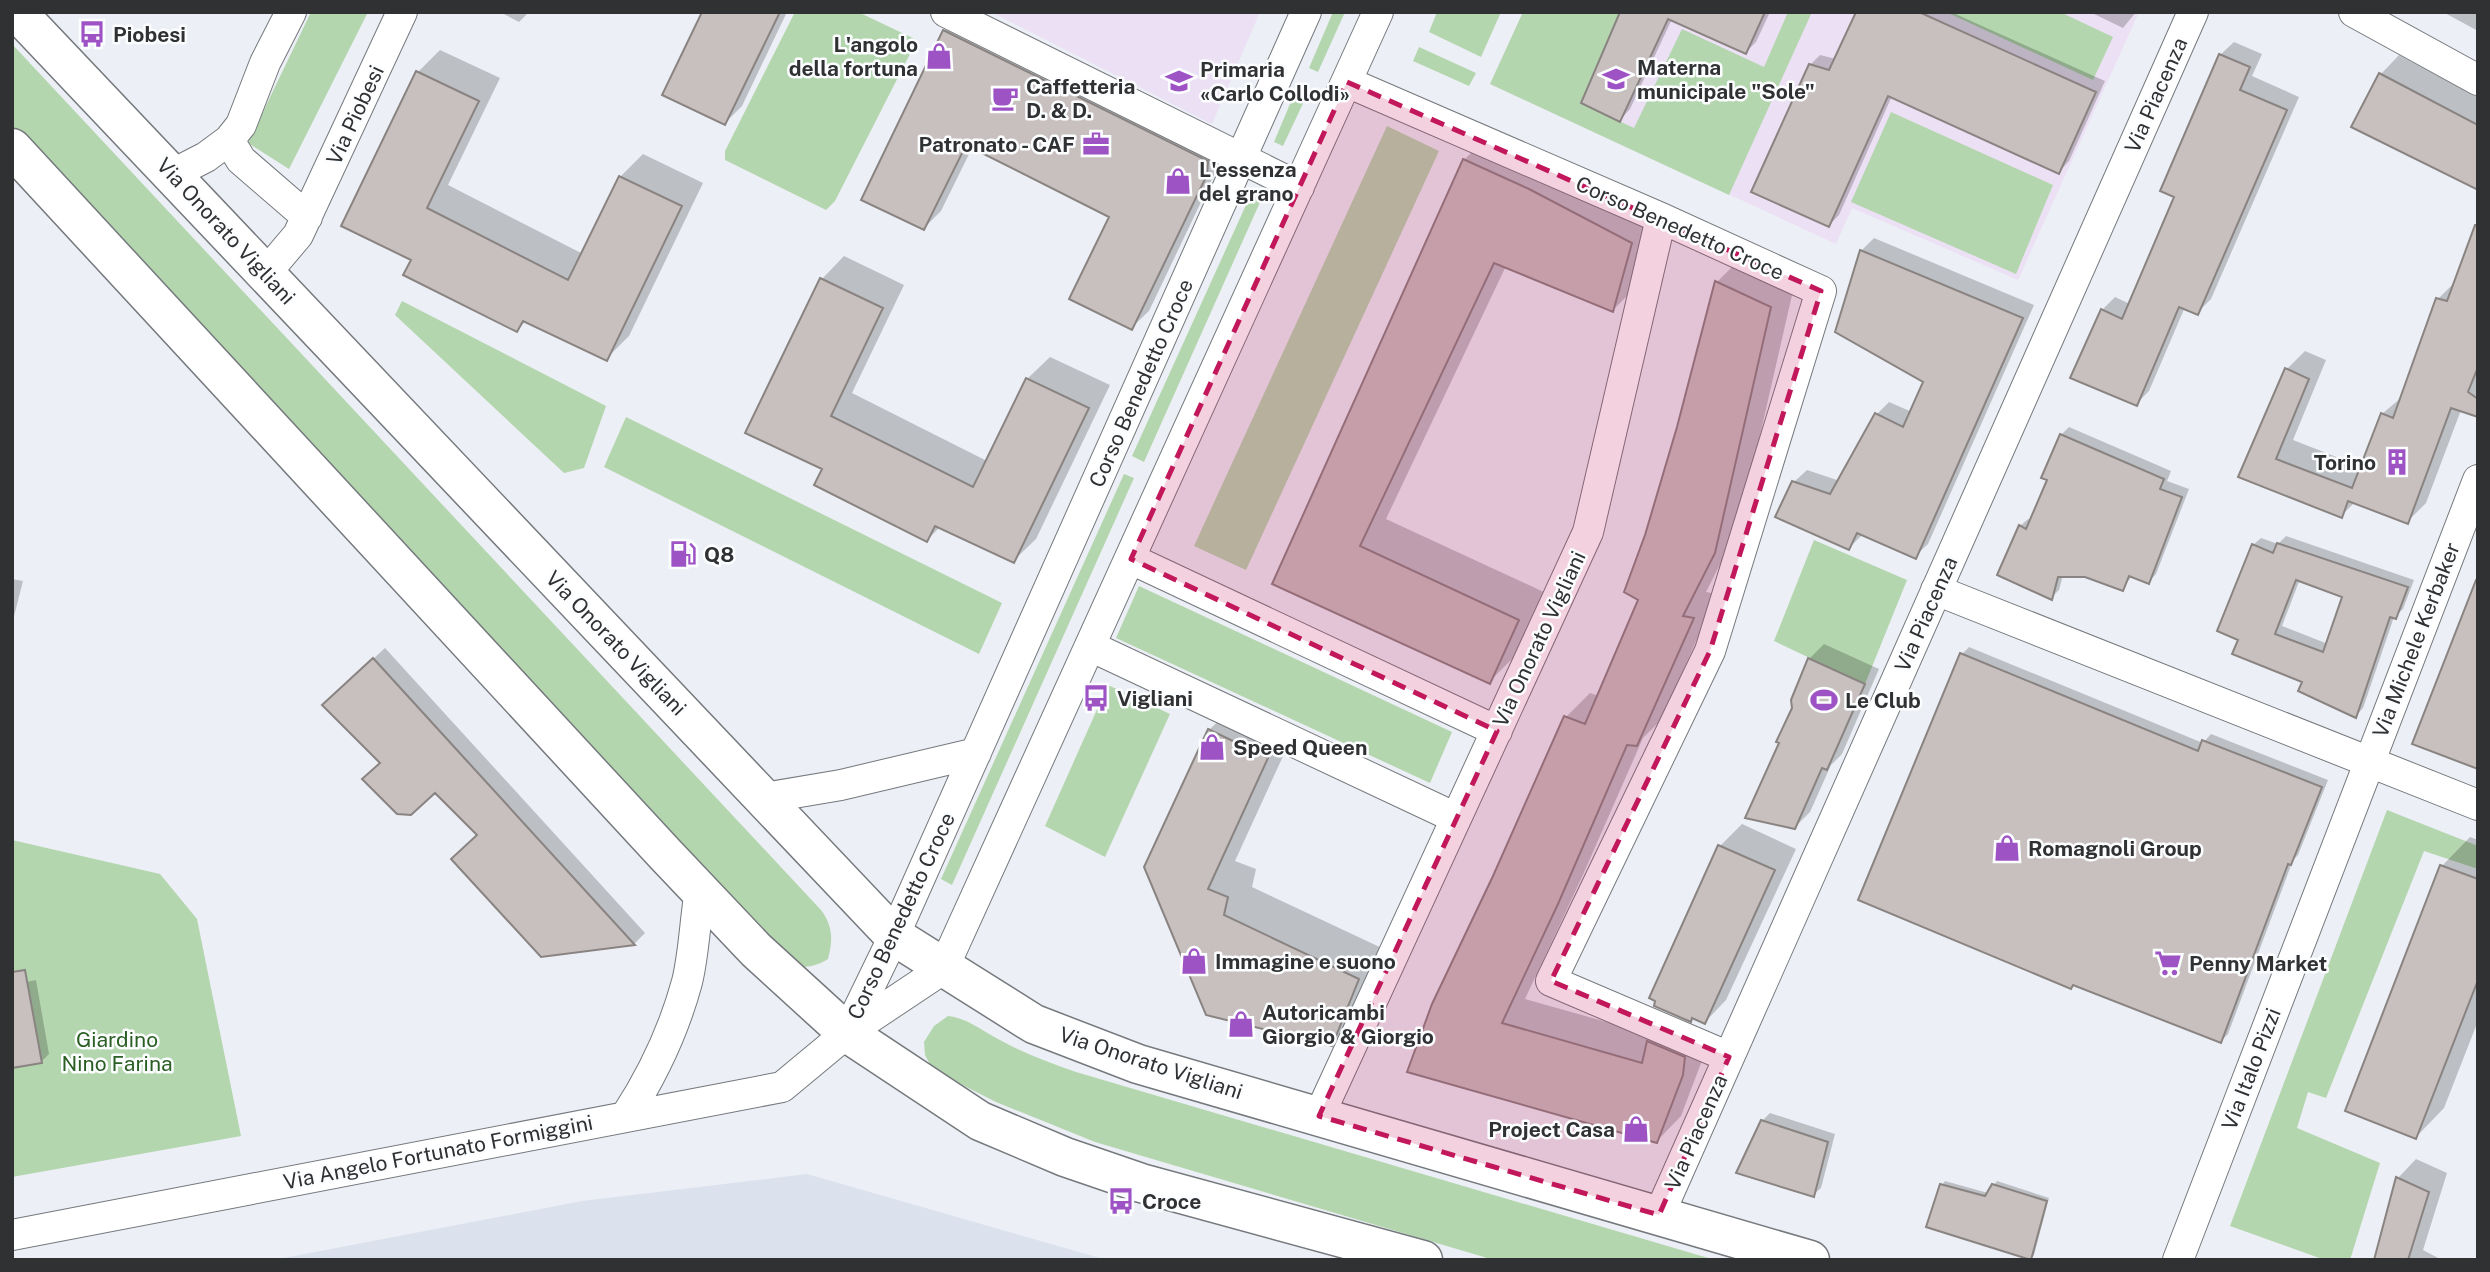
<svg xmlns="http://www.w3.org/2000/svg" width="2490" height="1272" font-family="'Public Sans',sans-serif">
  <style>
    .built { fill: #dbe2ed }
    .education { fill: #ece0f4 }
    .green { fill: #b4d6ae }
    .shadow { fill: #0003; fill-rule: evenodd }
    .building { fill: #c7c0bf; stroke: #898381; stroke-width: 2; fill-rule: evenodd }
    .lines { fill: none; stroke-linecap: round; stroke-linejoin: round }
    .street-casing { stroke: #75797d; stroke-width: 32 }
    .secondary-casing { stroke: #75797d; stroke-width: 41 }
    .street { stroke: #fff; stroke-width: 30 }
    .secondary { stroke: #fff; stroke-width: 38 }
    .marked { fill: #c2185b; fill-opacity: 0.2; stroke: #c2185b; stroke-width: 5; stroke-dasharray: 14 9; stroke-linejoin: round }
    .labels { text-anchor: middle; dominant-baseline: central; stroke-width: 5; stroke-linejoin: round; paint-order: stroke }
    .poi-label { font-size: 21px; font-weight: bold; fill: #303133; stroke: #fbfdff; text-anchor: start }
    .street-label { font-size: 21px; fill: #303133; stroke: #fbfdff }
    .park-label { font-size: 21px; fill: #2a5e22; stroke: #fbfdff }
  </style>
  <rect width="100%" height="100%" fill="#eceff5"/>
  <path class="built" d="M807 1174 1107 1260H273L582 1201Z"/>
  <path class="education" d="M991 12H1260L1212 124Z
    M1523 12H2139L2018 280 1852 208 1836 244 1490 84Z"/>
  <path class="green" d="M311 12H368L289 169 248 143Z
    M795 12H858L917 40 835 201 826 210 725 160V151Z
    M1333 12H1345L1318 72 1309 68Z
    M1437 12H1501L1481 57 1429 32Z
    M1523 12H1620L1581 103 1634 128 1682 29 1764 67 1788 12H1812L1729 195 1490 84Z
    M1946 12H2060L2113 37 2093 80Z
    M12 44 821 910C833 926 833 940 828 959 815 967 805 968 790 966L12 135Z
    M1419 47 1476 73 1469 86 1413 61Z
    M1295 92 1306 97 1283 146 1274 142Z
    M1891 112 2053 185 2016 274 1851 202Z
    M1387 126 1439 151 1246 570 1194 546Z
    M1251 194 1261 200 1144 462 1132 456Z
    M402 301 606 406 584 468 564 473 395 315Z
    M626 417 1002 603 979 654 604 467Z
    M1124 474 1134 478 952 885 941 879Z
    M1814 540 1907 580 1865 684 1774 641Z
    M1139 586 1452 732 1430 783 1116 638Z
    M1108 685 1170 714 1105 857 1045 826Z
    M2387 810 2478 846V869L2424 851 2326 1098 2308 1092 2297 1128 2380 1163 2350 1260H2325L2230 1226Z
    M12 840 160 874 197 919 241 1136 12 1177Z
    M948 1016C967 1018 981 1030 998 1039 1023 1053 1050 1063 1076 1072L1715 1260H1494L1095 1142 996 1102 933 1070 925 1055 924 1042 934 1026Z"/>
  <path class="shadow" d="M500 12H529L519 22Z
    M704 12H787L742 106 725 123Z
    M1622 12H1770L1756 42 1746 52 1672 19 1630 109 1620 120Z
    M1857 12H1951L2105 81 2069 161 2059 172 1892 96 1839 215 1829 225 1810 65 1820 55 1836 59Z
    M2090 12H2136L2123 28Z
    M2443 12H2478V31Z
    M962 14 1223 156 1149 311 1131 328 1111 216 973 146 941 211 924 228 945 31Z
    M2234 42 2262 54 2252 76 2299 97 2211 299 2197 313 2185 307 2149 391 2136 404 2102 310 2115 297 2130 304 2176 196 2220 55Z
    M440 50 500 78 448 185 583 254 620 177 643 154 703 183 629 336 606 359 526 321 517 330 413 259 418 72Z
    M2399 55 2478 97V188L2381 74Z
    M1491 133 1658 216 1640 283 1613 310 1506 266 1386 519 1544 592 1516 655 1489 682 1274 583 1464 160Z
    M2478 223V415L2461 410 2426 503 2407 522 2355 502 2341 516 2241 476 2287 369 2305 351 2326 360 2293 440 2362 467 2382 414 2403 396 2438 299 2456 281Z
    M1874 238 2034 305 1928 544 1915 556 1862 535 1849 548 1794 482 1807 470 1840 481 1876 415 1889 402 1912 412 1925 382 1861 251Z
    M844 256 904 285 852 393 987 461 1027 379 1050 357 1110 385 1036 539 1013 561 940 527 927 540 824 469 822 279Z
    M1741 258 1795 282 1739 527 1706 592 1717 594 1661 720 1643 738 1582 877 1525 999 1706 1050 1681 1116 1657 1141 1409 1071 1566 717 1590 693 1599 696 1640 599 1647 535 1679 428 1717 282Z
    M2069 427 2171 471 2167 481 2189 489 2156 574 2149 582 2132 576 2122 589 2085 575H2063L2059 590 2051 598 2020 526 2028 519 2031 520 2050 479 2061 435Z
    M2286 536 2414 580 2403 609 2394 617 2363 708 2356 716 2240 639 2253 545 2261 538 2278 544ZM2300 579 2345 596 2328 644 2282 626Z
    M12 579 23 581 12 624Z
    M1824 644 1879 669 1842 754 1831 765 1810 812 1795 827 1794 708 1809 659Z
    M1969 647 2203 743 2211 734 2328 780 2298 855 2293 860 2228 1034 2221 1041 1860 899 1962 654Z
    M385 648 645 933 635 943 542 955 479 834 435 790 382 762 335 694Z
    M1238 702 1295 730 1235 861 1256 869 1252 887 1386 950 1360 1016 1331 1044 1146 867 1209 730Z
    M1742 824 1796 849 1726 1000 1705 1022 1694 1017 1691 1020 1651 997 1720 846Z
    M2470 837 2478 840V1021L2444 1108 2416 1137 2347 1110 2442 866Z
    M36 980 49 1054 41 1062 12 985Z
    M1770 1113 1835 1134 1821 1188 1813 1195 1762 1121Z
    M2416 1159 2447 1173 2423 1250 2442 1260H2376L2398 1178Z
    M1945 1181 1988 1193 1997 1181 2049 1198 2034 1255 2031 1258 1942 1185Z"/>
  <path class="building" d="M702 12H780L725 125 662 95Z
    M1620 12H1765L1746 54 1668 19 1620 122 1581 103Z
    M1856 12H1919L2096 92 2059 174 1888 96 1829 227 1751 192 1809 64 1829 70Z
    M943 30 1208 161 1207 175 1132 330 1069 299 1109 217 966 145 924 230 861 200Z
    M2219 54 2250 67 2240 90 2287 110 2198 315 2179 307 2137 406 2070 378 2101 309 2122 319 2174 197 2160 191Z
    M416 71 479 101 427 208 568 280 619 176 682 206 607 361 523 321 517 332 403 275 411 260 341 226Z
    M2379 73 2478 125V190L2351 127Z
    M1463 159 1529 189 1632 243 1613 312 1494 263 1360 546 1519 620 1490 684 1272 584Z
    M2475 225 2478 226V367L2468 392 2478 399V417L2451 408 2408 524 2348 501 2342 518 2238 477 2285 368 2309 379 2276 459 2352 488 2381 413 2393 418 2436 298 2447 301Z
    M1860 250 2023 318 1916 559 1857 533 1849 550 1775 517 1792 481 1830 494 1875 413 1903 427 1923 382 1835 332Z
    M820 278 883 308 831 416 973 487 1026 378 1089 408 1014 563 935 526 927 542 814 485 822 469 745 433Z
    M1715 281 1771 307 1715 553 1683 616 1694 618 1637 746 1627 745 1558 904 1502 1023 1642 1063 1647 1041 1685 1057 1683 1075 1657 1143 1407 1072 1432 1004 1493 876 1564 716 1585 724 1638 600 1624 592 1645 535 1677 427Z
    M2060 434 2164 479 2160 489 2182 497 2149 584 2129 576 2123 591 2085 577H2058L2052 600 1997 575 2019 525 2026 529 2047 480 2041 478Z
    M2277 543 2408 587 2396 619 2390 617 2356 718 2298 691 2302 682 2232 654 2238 640 2217 631 2252 544 2273 553ZM2296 580 2342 597 2323 652 2275 634Z
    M2476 580H2478V769L2412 744Z
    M1960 653 2198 751 2202 740 2322 787 2291 865 2288 864 2221 1043 2073 985 2071 989 1858 900Z
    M373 658 467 761 635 945 541 957 451 859 477 835 435 793 411 815 397 814 362 779 380 763 322 705Z
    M1808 658 1865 684 1827 770 1822 768 1795 829 1745 818 1779 743 1776 742 1792 708 1791 700Z
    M1208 729 1268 758 1208 889 1228 897 1224 915 1359 979 1332 1046 1206 1015 1144 867Z
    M1718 845 1775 870 1705 1024 1692 1018 1691 1022 1654 1006 1655 1001 1649 998Z
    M2440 865 2478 879V980L2416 1139 2345 1111Z
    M25 970 42 1063 12 1068V972Z
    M1761 1120 1828 1142 1814 1197 1736 1173Z
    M2396 1177 2429 1192 2408 1260H2374Z
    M1940 1184 1985 1196 1992 1184 2047 1201 2031 1260 1926 1227Z"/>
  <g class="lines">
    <defs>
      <path id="street" d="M946 12 1299 187
        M2354 12 2478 80
        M1347 82 1661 218 1821 291 1710 651 1551 981 1729 1057
        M229 140 241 160 307 217
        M173 174 206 157 229 140 241 125 265 63 291 12
        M265 274 298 235 402 12
        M1131 559 1497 731
        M1936 590 2478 805
        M1090 646 1456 818
        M764 798 841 785 976 753
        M847 1033 894 936 1306 12
        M626 1116C652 1076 674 1030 687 982 694 954 695 920 700 890
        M1319 1116 1588 532 1661 218
        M1659 1215 2193 12
        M12 1235 782 1087 847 1033 943 969 1378 12
        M2178 1260 2478 480"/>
      <path id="secondary" d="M17 12 894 936 1034 1024 1138 1064 1810 1260
        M12 148 665 854 756 950 847 1033 980 1121 1065 1157 1141 1183 1423 1260"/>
    </defs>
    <use href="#street" class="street-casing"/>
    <use href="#secondary" class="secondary-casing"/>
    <use href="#street" class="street"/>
    <use href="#secondary" class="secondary"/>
  </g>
  <path class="marked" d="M1347 82 1821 291 1710 651 1551 981 1729 1057 1659 1215 1319 1116 1497 731 1131 559Z"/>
  <defs>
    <symbol id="bus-bare" viewBox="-9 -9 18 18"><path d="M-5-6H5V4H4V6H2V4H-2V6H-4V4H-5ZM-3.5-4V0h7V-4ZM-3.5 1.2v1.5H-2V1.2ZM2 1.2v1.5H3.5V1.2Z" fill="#9e53c5" stroke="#fbfdff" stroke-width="2.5" paint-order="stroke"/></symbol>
    <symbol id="shop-bare" viewBox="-9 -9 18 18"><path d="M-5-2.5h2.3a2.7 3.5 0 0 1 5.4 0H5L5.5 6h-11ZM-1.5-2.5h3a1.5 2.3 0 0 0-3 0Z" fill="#9e53c5" stroke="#fbfdff" stroke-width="2.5" paint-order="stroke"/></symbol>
    <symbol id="school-bare" viewBox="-9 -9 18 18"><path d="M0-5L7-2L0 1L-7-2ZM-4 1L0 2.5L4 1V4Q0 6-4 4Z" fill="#9e53c5" stroke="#fbfdff" stroke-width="2.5" paint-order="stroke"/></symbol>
    <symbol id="cafe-bare" viewBox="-9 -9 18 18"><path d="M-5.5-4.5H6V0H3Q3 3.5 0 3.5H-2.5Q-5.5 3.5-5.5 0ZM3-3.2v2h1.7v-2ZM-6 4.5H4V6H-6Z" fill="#9e53c5" stroke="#fbfdff" stroke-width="2.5" paint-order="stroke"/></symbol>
    <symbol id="office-bare" viewBox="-9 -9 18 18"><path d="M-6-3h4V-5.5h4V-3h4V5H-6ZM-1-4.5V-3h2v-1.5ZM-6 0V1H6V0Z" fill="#9e53c5" stroke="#fbfdff" stroke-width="2.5" paint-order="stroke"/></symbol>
    <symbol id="building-bare" viewBox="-9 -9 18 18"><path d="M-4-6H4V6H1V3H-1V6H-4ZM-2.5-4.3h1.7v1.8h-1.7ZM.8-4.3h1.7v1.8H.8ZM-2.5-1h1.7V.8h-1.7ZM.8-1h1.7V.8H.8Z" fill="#9e53c5" stroke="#fbfdff" stroke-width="2.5" paint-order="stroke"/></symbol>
    <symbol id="fuel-bare" viewBox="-9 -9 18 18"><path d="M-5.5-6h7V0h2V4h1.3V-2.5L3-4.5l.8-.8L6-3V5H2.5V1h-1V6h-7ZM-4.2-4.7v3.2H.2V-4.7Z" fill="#9e53c5" stroke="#fbfdff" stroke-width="2.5" paint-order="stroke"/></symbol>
    <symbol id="stadium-bare" viewBox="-9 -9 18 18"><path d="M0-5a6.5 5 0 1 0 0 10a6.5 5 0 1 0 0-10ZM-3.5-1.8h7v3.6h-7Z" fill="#9e53c5" stroke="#fbfdff" stroke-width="2.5" paint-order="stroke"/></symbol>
    <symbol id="supermarket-bare" viewBox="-9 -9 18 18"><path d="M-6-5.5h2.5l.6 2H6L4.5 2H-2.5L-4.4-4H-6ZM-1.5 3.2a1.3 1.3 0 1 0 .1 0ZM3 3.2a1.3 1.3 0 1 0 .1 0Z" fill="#9e53c5" stroke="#fbfdff" stroke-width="2.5" paint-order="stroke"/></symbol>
  </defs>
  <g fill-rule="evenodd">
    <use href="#bus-bare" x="73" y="15" width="38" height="38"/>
    <use href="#shop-bare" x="920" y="37" width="38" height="38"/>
    <use href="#school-bare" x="1597" y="60" width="38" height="38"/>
    <use href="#school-bare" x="1160" y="62" width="38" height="38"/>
    <use href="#cafe-bare" x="986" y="79" width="38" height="38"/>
    <use href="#office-bare" x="1077" y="125" width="38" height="38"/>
    <use href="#shop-bare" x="1159" y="162" width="38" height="38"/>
    <use href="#building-bare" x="2378" y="443" width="38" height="38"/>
    <use href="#fuel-bare" x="664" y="535" width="38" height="38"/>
    <use href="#bus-bare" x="1077" y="679" width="38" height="38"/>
    <use href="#stadium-bare" x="1805" y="681" width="38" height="38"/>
    <use href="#shop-bare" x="1193" y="728" width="38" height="38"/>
    <use href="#shop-bare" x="1988" y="829" width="38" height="38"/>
    <use href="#shop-bare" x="1175" y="942" width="38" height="38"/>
    <use href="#supermarket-bare" x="2149" y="944" width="38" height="38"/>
    <use href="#shop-bare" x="1222" y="1005" width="38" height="38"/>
    <use href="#shop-bare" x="1617" y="1110" width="38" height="38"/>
    <use href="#bus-bare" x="1102" y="1182" width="38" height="38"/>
  </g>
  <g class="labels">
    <g class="poi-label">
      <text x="113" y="34">Piobesi</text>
      <text x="918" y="44" text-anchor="end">L'angolo<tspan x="918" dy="24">della fortuna</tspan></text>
      <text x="1637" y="67">Materna<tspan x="1637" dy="24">municipale "Sole"</tspan></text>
      <text x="1200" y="69">Primaria<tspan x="1200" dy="24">«Carlo Collodi»</tspan></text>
      <text x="1026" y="86">Caffetteria<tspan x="1026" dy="24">D. &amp; D.</tspan></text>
      <text x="1075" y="144" text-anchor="end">Patronato - CAF</text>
      <text x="1199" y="169">L'essenza<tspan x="1199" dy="24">del grano</tspan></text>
      <text x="2376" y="462" text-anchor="end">Torino</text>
      <text x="704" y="554">Q8</text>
      <text x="1117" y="698">Vigliani</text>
      <text x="1845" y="700">Le Club</text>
      <text x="1233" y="747">Speed Queen</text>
      <text x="2028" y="848">Romagnoli Group</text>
      <text x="1215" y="961">Immagine e suono</text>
      <text x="2189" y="963">Penny Market</text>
      <text x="1262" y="1012">Autoricambi<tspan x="1262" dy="24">Giorgio &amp; Giorgio</tspan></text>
      <text x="1615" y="1129" text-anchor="end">Project Casa</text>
      <text x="1142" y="1201">Croce</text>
    </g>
    <g class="street-label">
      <text transform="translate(2156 95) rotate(-66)">Via Piacenza</text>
      <text transform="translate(355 115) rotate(-65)">Via Piobesi</text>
      <text transform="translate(1680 228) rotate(24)">Corso Benedetto Croce</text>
      <text transform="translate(226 231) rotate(47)">Via Onorato Vigliani</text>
      <text transform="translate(1141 383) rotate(-66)">Corso Benedetto Croce</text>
      <text transform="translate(1926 614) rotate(-66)">Via Piacenza</text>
      <text transform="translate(1539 639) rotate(-65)">Via Onorato Vigliani</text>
      <text transform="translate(2416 640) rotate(-69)">Via Michele Kerbaker</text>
      <text transform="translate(616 643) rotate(46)">Via Onorato Vigliani</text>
      <text transform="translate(901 916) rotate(-65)">Corso Benedetto Croce</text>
      <text transform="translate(1151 1063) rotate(18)">Via Onorato Vigliani</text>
      <text transform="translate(2251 1069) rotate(-69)">Via Italo Pizzi</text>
      <text transform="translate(1696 1132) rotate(-66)">Via Piacenza</text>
      <text transform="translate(438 1152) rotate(-11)">Via Angelo Fortunato Formiggini</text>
    </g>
    <g class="park-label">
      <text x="117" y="1039">Giardino<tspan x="117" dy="24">Nino Farina</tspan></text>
    </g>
  </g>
  <rect width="2490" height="1272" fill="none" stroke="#303133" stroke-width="28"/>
</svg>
